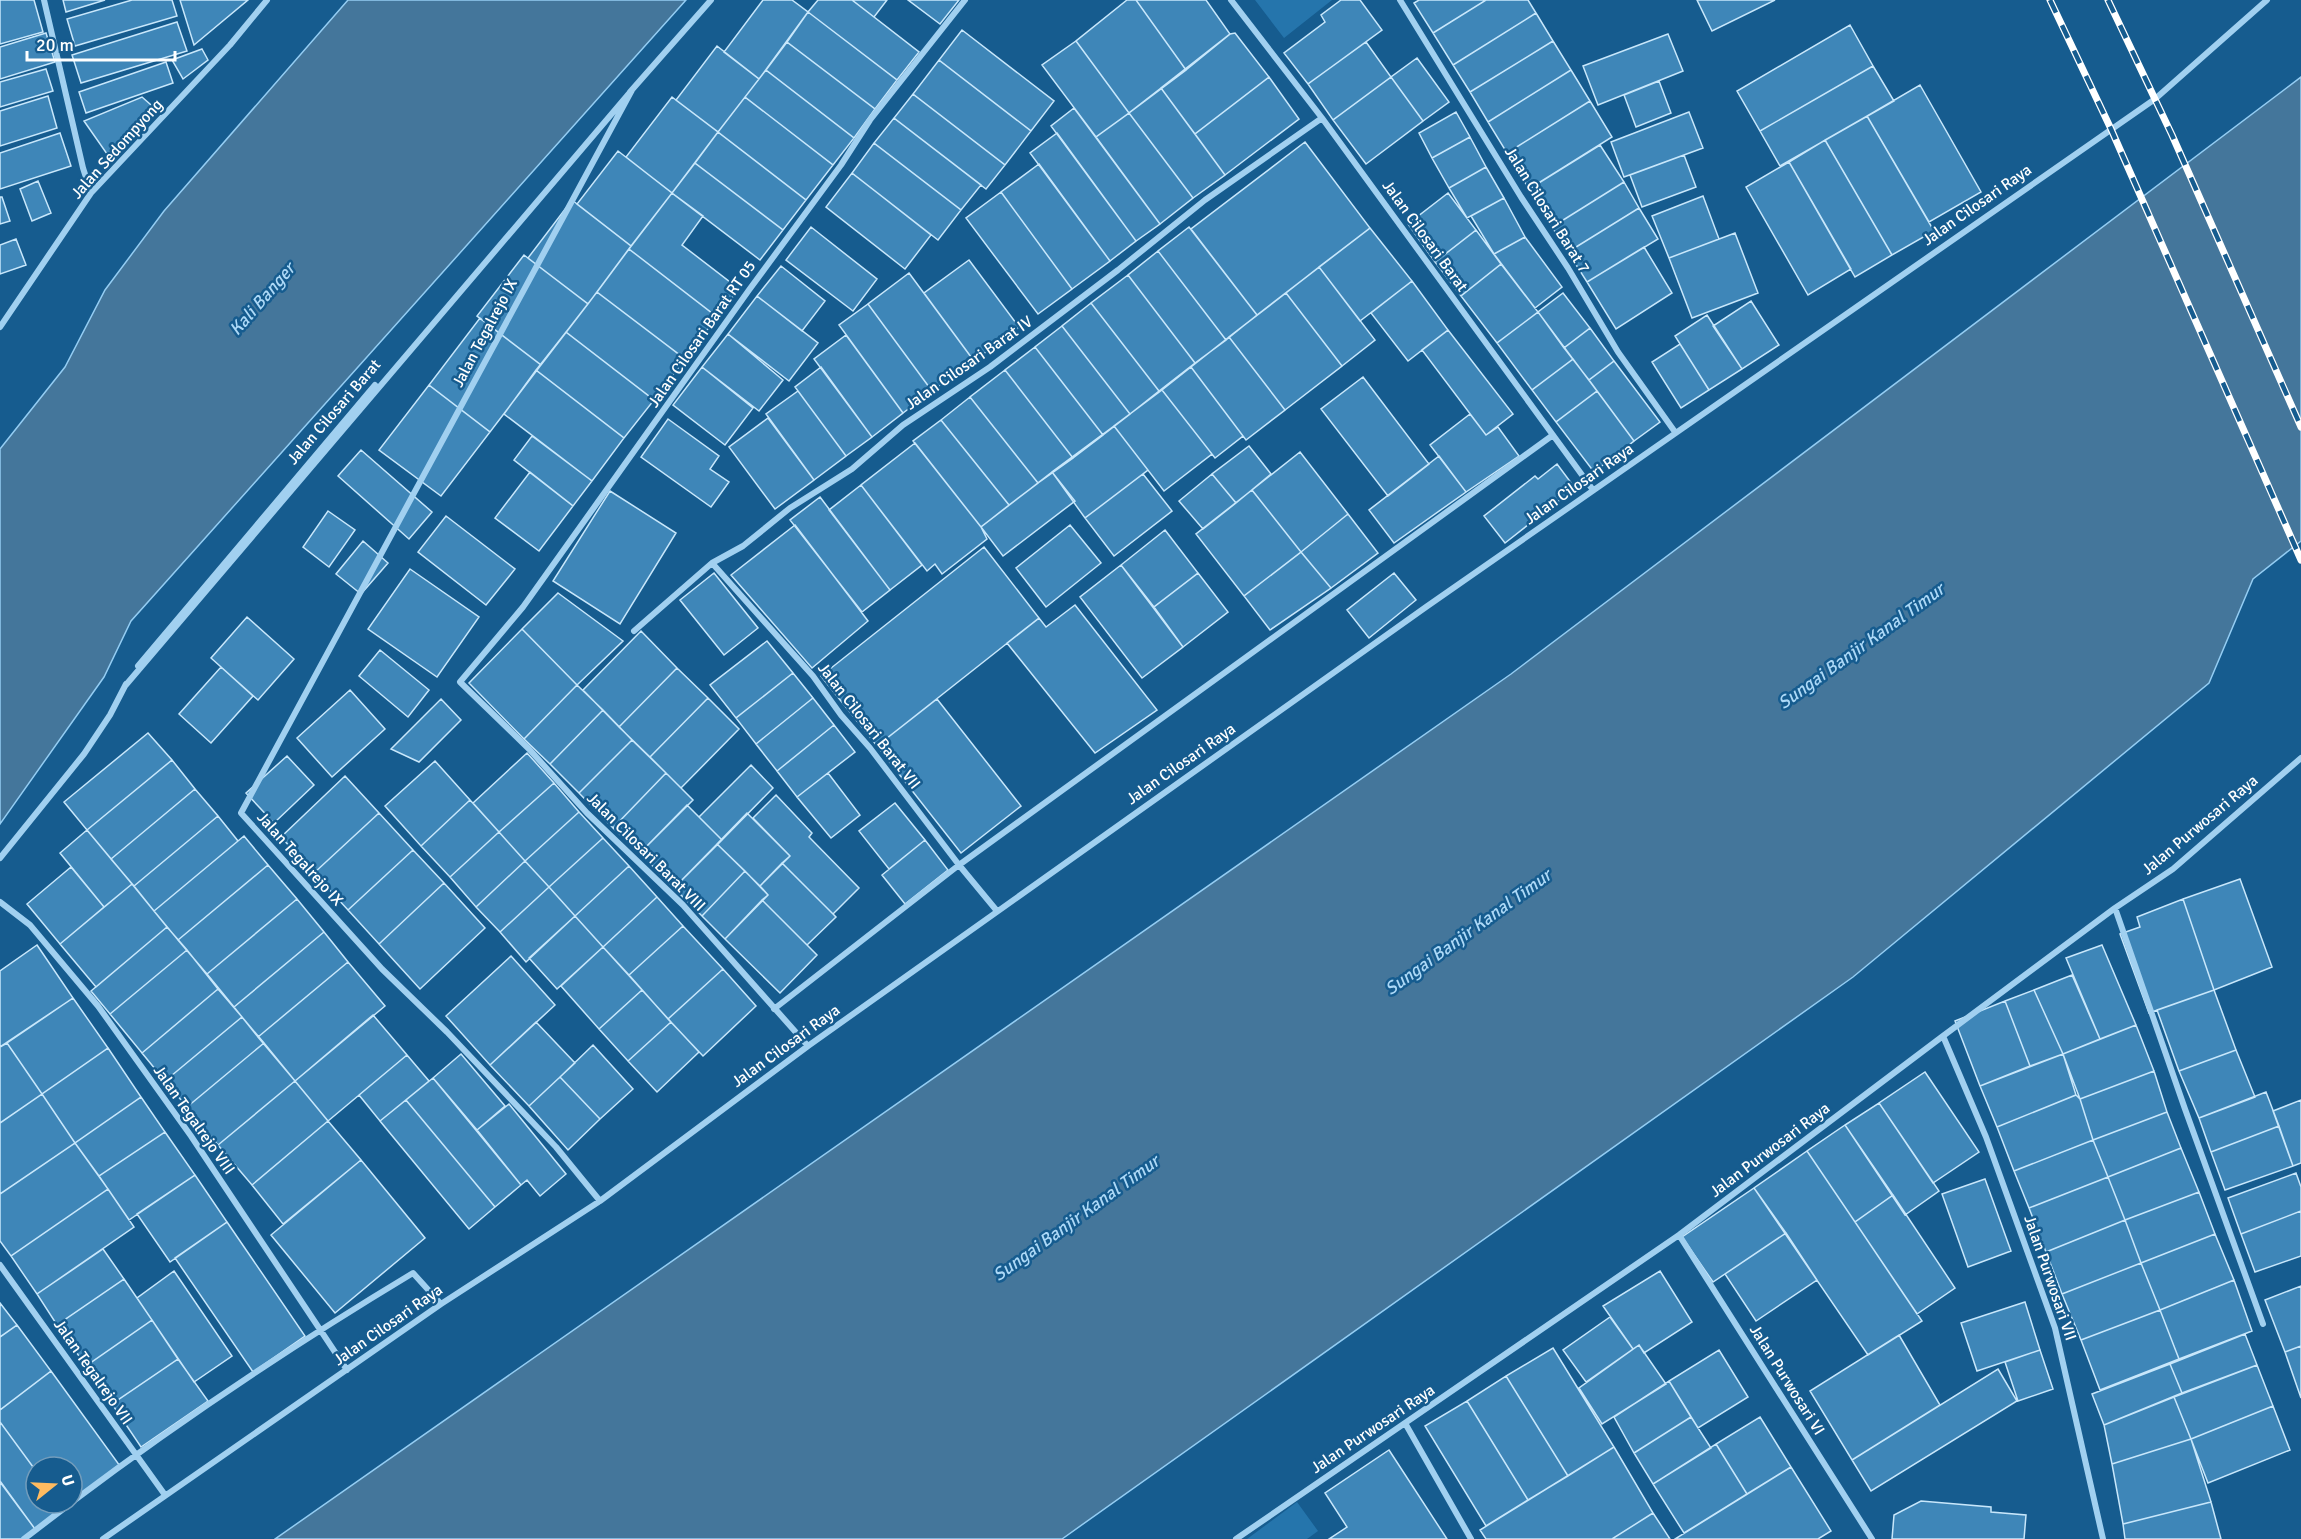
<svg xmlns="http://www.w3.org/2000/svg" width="2301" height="1539" font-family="Signika,sans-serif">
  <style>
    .green { fill: #2575ac }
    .water { fill: #44769b; stroke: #94cdf3; stroke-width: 1.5 }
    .building { fill: #3e86b8; stroke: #c8e7fb; stroke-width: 1.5 }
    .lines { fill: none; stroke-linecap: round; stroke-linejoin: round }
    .minor { stroke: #a1d0f0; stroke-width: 6 }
    .rail-casing { stroke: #fff; stroke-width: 7 }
    .rail { stroke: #165c8f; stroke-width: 4.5; stroke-dasharray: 14; stroke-linecap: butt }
    .labels { text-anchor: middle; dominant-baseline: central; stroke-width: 5; stroke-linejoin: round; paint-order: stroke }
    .street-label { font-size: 16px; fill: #fff; stroke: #165c8f }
    .water-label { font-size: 18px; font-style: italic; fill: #add9f7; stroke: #165c8f }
  </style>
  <rect width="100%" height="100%" fill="#165c8f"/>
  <path class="green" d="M1255 0H1332L1284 38Z
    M1297 1502 1318 1531 1307 1539H1247Z"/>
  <path class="water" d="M348 0H686L131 621 104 677 0 824V449L65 367 105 290 164 211Z
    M2301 77V541L2253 579 2209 683 1853 977 1062 1539H275L1511 674Z"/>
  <path class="building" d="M0 0H34L43 32 0 44Z
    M63 0H105L66 12Z
    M132 0H172L177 16 75 46 67 19Z
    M180 0H248L194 45Z
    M763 0H792L808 12 759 79 724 52Z
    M818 0H852L919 52 897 80 808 12Z
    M852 0H887L874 17Z
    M908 0H959L940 24Z
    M1127 0H1136L1186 70 1129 113 1076 41Z
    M1136 0H1206L1230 34 1186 70Z
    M1341 0H1360L1382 30 1308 84 1284 53 1325 22 1321 15Z
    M1419 0H1486L1433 33 1414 3Z
    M1486 0H1528L1536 13 1453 65 1433 33Z
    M1697 0H1775L1712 31Z
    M808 12 897 80 875 109 787 42Z
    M1536 13 1553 41 1470 92 1453 65Z
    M177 22 187 51 81 83 72 55Z
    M1850 25 1873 66 1760 131 1737 91Z
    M962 30 1054 101 1031 131 939 60Z
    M46 33 55 62 0 79V47Z
    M1235 33 1269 77 1195 134 1161 88 1230 34Z
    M1668 34 1683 71 1598 105 1583 66Z
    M1076 41 1129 113 1096 137 1042 65Z
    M1553 41 1571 70 1488 122 1470 92Z
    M787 42 875 109 854 138 766 70Z
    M1366 42 1391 77 1333 120 1308 84Z
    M717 46 759 79 718 132 676 100Z
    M202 49 208 60 183 79 172 60Z
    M1417 58 1449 102 1423 121 1391 77Z
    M939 60 1031 131 1005 165 913 94Z
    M166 62 173 83 86 113 79 92Z
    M1873 66 1894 101 1780 166 1760 131Z
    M46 69 53 91 0 107V82Z
    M766 70 854 138 833 165 745 97Z
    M1571 70 1590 101 1507 153 1488 122Z
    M1269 77 1299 119 1225 175 1195 134Z
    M1391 77 1423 121 1366 164 1333 120Z
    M1659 81 1671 113 1636 127 1624 95Z
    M1920 85 1981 192 1929 222 1867 116Z
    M1161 88 1225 175 1193 198 1129 113Z
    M913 94 1005 165 986 189 894 118Z
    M48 96 57 128 0 146V111Z
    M142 97 159 112 107 154 84 121Z
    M672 97 718 132 672 193 626 157Z
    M745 97 833 165 806 200 718 132Z
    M1590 101 1612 137 1529 189 1507 153Z
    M1074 108 1160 224 1136 241 1051 126Z
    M1456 112 1470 137 1432 158 1419 133Z
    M1689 112 1703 148 1624 177 1611 142Z
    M1129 113 1193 198 1160 224 1096 137Z
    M1867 116 1934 231 1892 255 1825 140Z
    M894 118 981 185 961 210 874 143Z
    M718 132 806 200 783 230 695 163Z
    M60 133 71 166 0 189V153Z
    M1057 133 1136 241 1110 261 1030 153Z
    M1470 137 1486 167 1449 188 1432 158Z
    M1825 140 1892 255 1855 277 1789 162Z
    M1305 142 1370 228 1257 315 1191 229Z
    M874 143 961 210 938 240 852 173Z
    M1600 145 1624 182 1552 227 1529 189Z
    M618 151 672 193 631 246 577 204Z
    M1684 155 1696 187 1642 207 1630 175Z
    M1789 162 1851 269 1808 295 1746 187Z
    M695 163 783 230 760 260 672 193Z
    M1039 164 1110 261 1072 289 1001 192Z
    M1486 167 1504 198 1467 218 1449 188Z
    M852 173 931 235 905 269 826 207Z
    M38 181 51 213 32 221 20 189Z
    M1624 182 1639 208 1568 252 1552 227Z
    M1001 192 1072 289 1038 314 966 218Z
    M672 193 703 216 682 245 739 289 717 317 629 249Z
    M1448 193 1476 230 1435 262 1408 224Z
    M1703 196 1719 239 1669 258 1652 216Z
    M0 197H2L10 221 0 224Z
    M1504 198 1525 237 1494 254 1471 216Z
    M572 200 631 246 588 304 528 258Z
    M1639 208 1658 239 1587 282 1568 252Z
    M811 227 877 279 853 311 786 260Z
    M1189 227 1257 315 1226 340 1158 251Z
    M1370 228 1412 281 1360 321 1319 267Z
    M1476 230 1501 264 1461 296 1435 262Z
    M1735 233 1758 293 1692 318 1669 258Z
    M1525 237 1562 287 1535 308 1494 254Z
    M16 239 26 265 0 274V245Z
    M1644 247 1672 293 1616 329 1587 282Z
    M629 249 717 317 685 359 597 292Z
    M1158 251 1226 340 1195 363 1128 275Z
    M524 255 588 304 541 365 477 316Z
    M969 260 1019 327 974 361 924 293Z
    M1501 264 1538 312 1497 343 1461 296Z
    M781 266 825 301 802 331 757 296Z
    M1319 267 1375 340 1342 366 1286 293Z
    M909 273 974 361 932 391 868 304Z
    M1128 275 1195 363 1159 391 1091 303Z
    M1412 281 1448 330 1408 361 1371 313Z
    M597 292 685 359 654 400 566 332Z
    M1286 293 1342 366 1285 410 1229 337Z
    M1563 293 1590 328 1564 348 1538 312Z
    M757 296 818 343 789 381 728 334Z
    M1751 301 1779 345 1742 369 1713 326Z
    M1091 303 1159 391 1130 414 1062 326Z
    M868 304 932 391 903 413 839 325Z
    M1538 312 1573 359 1532 390 1497 343Z
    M1707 315 1742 369 1709 390 1675 336Z
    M480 318 541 365 490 432 429 385Z
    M1062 326 1130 414 1103 435 1035 347Z
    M1590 328 1614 361 1589 380 1564 348Z
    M1448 330 1513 414 1486 435 1422 350Z
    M566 332 654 400 624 438 536 370Z
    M728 334 783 380 759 411 702 367Z
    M846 335 903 413 872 437 814 359Z
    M1229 337 1285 410 1246 440 1191 367Z
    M1680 344 1709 390 1681 408 1652 362Z
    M1035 347 1103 435 1073 458 1005 370Z
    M1573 359 1597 391 1556 422 1532 390Z
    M1614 361 1660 422 1634 441 1589 380Z
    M702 367 753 408 725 445 673 405Z
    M821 367 872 437 846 456 795 387Z
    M1191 367 1243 436 1215 458 1162 390Z
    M536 370 624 438 592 481 504 414Z
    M1005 370 1073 458 1038 483 970 397Z
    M1363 377 1429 464 1388 496 1321 409Z
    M429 385 490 432 441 496 379 450Z
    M1162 390 1212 454 1164 491 1114 426Z
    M798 391 846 456 814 480 766 414Z
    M1597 391 1634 441 1594 472 1556 422Z
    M970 397 1038 483 1009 505 941 420Z
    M1470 414 1486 435 1498 427 1519 456 1466 492 1430 445Z
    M768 418 814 480 775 509 729 447Z
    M668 419 719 456 710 469 729 482 711 507 641 457Z
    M941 420 1009 505 981 527 913 441Z
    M1114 426 1148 470 1085 518 1052 472Z
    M532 436 592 481 573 506 514 460Z
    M915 443 981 527 987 539 942 574 935 564 927 571 861 485Z
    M1249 446 1271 474 1236 503 1212 474Z
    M361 450 432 512 409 539 338 476Z
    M1300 452 1348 514 1301 552 1252 490Z
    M1439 456 1466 492 1394 543 1369 510Z
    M1557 464 1575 488 1505 543 1484 516 1535 476 1538 479Z
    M530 472 573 506 539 551 495 518Z
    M1052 472 1075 501 1003 556 981 527Z
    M1143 474 1172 511 1114 556 1085 518Z
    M1212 474 1236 503 1203 529 1179 501Z
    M861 485 922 565 890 590 829 510Z
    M1252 490 1301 552 1244 596 1196 534Z
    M610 491 676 533 620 624 553 581Z
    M820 497 890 590 862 612 790 520Z
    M328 511 355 530 329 567 303 547Z
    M1348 514 1378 553 1331 588 1301 552Z
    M446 516 515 569 486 605 418 552Z
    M795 525 868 621 812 668 731 575Z
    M1070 525 1101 563 1046 607 1016 568Z
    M1165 530 1198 573 1154 607 1121 565Z
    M363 541 388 563 361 594 336 574Z
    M984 547 1039 618 877 746 821 676Z
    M1301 552 1331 588 1270 630 1244 596Z
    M1121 565 1183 647 1142 678 1080 597Z
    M410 569 479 617 437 677 368 629Z
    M714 573 758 628 724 655 680 600Z
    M1198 573 1228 612 1183 647 1154 607Z
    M1394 573 1416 600 1369 638 1347 610Z
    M558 593 623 641 577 685 522 629Z
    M1075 605 1157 710 1095 753 1007 643 1039 618 1046 627Z
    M247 617 294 659 258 700 211 658Z
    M522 629 577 685 524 739 469 683Z
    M641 631 677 668 619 727 583 690Z
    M767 641 793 673 736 718 710 685Z
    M380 650 429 690 408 717 359 676Z
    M221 667 253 696 211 743 179 714Z
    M677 668 708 698 650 757 619 727Z
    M793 673 813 698 756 744 736 718Z
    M577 685 603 710 550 764 524 739Z
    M350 690 385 729 332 777 297 738Z
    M708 698 739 729 681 788 650 757Z
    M813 698 834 725 777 771 756 744Z
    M441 699 461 720 419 762 391 749Z
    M937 699 1021 806 961 853 877 746Z
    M603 710 632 740 579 793 550 764Z
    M834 725 855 752 797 797 777 771Z
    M148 733 172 760 87 830 64 802Z
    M632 740 666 773 613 828 579 793Z
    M527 753 554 783 499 832 473 803Z
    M287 756 314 785 274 823 246 793Z
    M172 760 195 789 111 859 87 830Z
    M435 761 470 800 421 846 385 806Z
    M751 765 773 788 722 840 699 817Z
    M666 773 693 800 640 853 613 828Z
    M828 773 860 815 831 838 797 797Z
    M345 776 379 813 314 873 281 837Z
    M554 783 579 812 525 861 499 832Z
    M195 789 218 816 134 886 111 859Z
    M776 795 812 833 809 837 859 888 833 914 782 863 790 856 753 818Z
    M470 800 499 832 450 877 421 846Z
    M895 803 925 840 889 869 859 831Z
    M687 805 722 840 674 888 640 853Z
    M579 812 603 838 549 887 525 861Z
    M379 813 413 850 348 910 314 873Z
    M747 813 790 856 760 886 717 844Z
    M218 816 238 841 154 911 134 886Z
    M87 830 132 884 104 907 60 853Z
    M499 832 525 861 476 907 450 877Z
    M244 836 268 865 178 940 154 911Z
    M603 838 629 866 575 916 549 887Z
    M925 840 948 870 905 904 882 875Z
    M717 844 745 871 702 916 674 888Z
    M413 850 444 883 379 944 348 910Z
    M525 861 549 887 500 932 476 907Z
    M782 863 836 917 807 945 762 900 768 895 760 886Z
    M268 865 297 899 207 974 178 940Z
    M629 866 657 897 603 947 575 916Z
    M71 867 104 907 60 944 27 904Z
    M745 871 768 895 725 939 702 916Z
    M2240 879 2272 967 2214 990 2183 899Z
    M444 883 485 928 420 989 379 944Z
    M132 884 167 927 96 987 60 944Z
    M549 887 575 916 526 962 500 932Z
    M657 897 683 926 629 975 603 947Z
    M297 899 324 932 234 1007 207 974Z
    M2183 899 2214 990 2149 1013 2120 934 2140 927 2137 917Z
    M762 900 817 955 780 993 725 939Z
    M575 916 603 947 557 989 529 958Z
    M683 926 723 969 668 1019 629 975Z
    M167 927 187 950 110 1014 91 991Z
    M324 932 348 962 258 1037 234 1007Z
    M37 945 73 998 0 1047V971Z
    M2102 945 2136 1025 2100 1039 2066 958Z
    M603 947 642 990 599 1029 561 986Z
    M187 950 218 989 142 1053 110 1014Z
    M511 956 555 1005 490 1065 446 1016Z
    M348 962 385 1006 295 1081 258 1037Z
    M723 969 756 1006 703 1056 668 1019Z
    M2072 975 2100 1039 2063 1054 2034 990Z
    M218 989 242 1017 165 1081 142 1053Z
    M642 990 671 1022 628 1061 599 1029Z
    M2034 990 2063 1054 2030 1066 2005 1001Z
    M2214 990 2236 1050 2179 1071 2157 1010Z
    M73 998 108 1048 42 1094 7 1043Z
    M2005 1001 2030 1066 1980 1086 1955 1021Z
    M373 1015 407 1055 328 1121 295 1081Z
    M242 1017 264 1043 187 1107 165 1081Z
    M536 1022 575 1063 529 1106 490 1065Z
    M671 1022 699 1052 657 1092 628 1061Z
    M2136 1025 2154 1071 2080 1099 2063 1054Z
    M7 1043 42 1094 0 1123V1047Z
    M264 1043 295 1081 218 1145 187 1107Z
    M593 1045 633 1089 600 1119 560 1077Z
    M108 1048 141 1097 75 1143 42 1094Z
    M2236 1050 2255 1097 2199 1118 2179 1071Z
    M461 1054 505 1106 477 1130 433 1078Z
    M2063 1054 2076 1095 1997 1127 1980 1086Z
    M407 1055 429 1081 380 1121 359 1095Z
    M2154 1071 2167 1112 2093 1140 2080 1099Z
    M1925 1072 1979 1152 1933 1183 1879 1103Z
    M560 1077 600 1119 568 1150 529 1106Z
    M433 1078 521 1185 495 1207 406 1100Z
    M295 1081 328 1121 252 1185 218 1145Z
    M2266 1092 2279 1126 2211 1152 2199 1118Z
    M42 1094 75 1143 0 1194V1123Z
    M2076 1095 2080 1099 2093 1140 2014 1171 1997 1127Z
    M141 1097 165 1132 99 1176 75 1143Z
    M406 1100 495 1207 469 1229 380 1121Z
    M2301 1100V1163L2293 1166 2273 1111Z
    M1879 1103 1939 1191 1905 1215 1845 1125Z
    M509 1104 566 1174 540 1196 527 1180 521 1185 477 1130Z
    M2167 1112 2181 1148 2108 1177 2093 1140Z
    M328 1121 361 1160 283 1224 252 1185Z
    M1845 1125 1893 1195 1855 1222 1807 1151Z
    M2279 1126 2293 1166 2225 1190 2211 1152Z
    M165 1132 195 1175 129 1220 99 1176Z
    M2093 1140 2108 1177 2029 1208 2014 1171Z
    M75 1143 108 1189 11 1256 0 1241V1194Z
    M2181 1148 2199 1192 2125 1220 2108 1177Z
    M1807 1151 1922 1321 1868 1355 1754 1188Z
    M361 1160 425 1238 335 1313 271 1235Z
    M2296 1173 2301 1187V1211L2241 1234 2228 1198Z
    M195 1175 227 1222 170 1262 137 1214Z
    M2108 1177 2125 1220 2046 1252 2029 1208Z
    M1985 1179 2011 1251 1968 1267 1942 1194Z
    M1754 1188 1786 1233 1713 1282 1682 1237Z
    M108 1189 134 1227 37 1294 11 1256Z
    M2199 1192 2215 1234 2141 1263 2125 1220Z
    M1893 1195 1955 1288 1917 1314 1855 1222Z
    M2301 1211V1256L2255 1272 2241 1234Z
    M2125 1220 2141 1263 2062 1294 2046 1252Z
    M227 1222 305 1336 253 1372 175 1258Z
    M1786 1233 1817 1280 1756 1321 1725 1274Z
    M2215 1234 2234 1280 2160 1310 2141 1263Z
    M103 1249 124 1279 57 1325 37 1294Z
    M2141 1263 2160 1310 2081 1340 2062 1294Z
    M174 1271 232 1356 194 1382 137 1298Z
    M1660 1271 1692 1322 1644 1353 1639 1345 1633 1349 1603 1306Z
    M124 1279 152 1320 86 1366 57 1325Z
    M2234 1280 2252 1331 2179 1359 2160 1310Z
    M2301 1286V1346L2285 1352 2265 1300Z
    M2025 1302 2040 1350 1977 1371 1961 1323Z
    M0 1303 17 1325 0 1337Z
    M2160 1310 2179 1359 2100 1390 2081 1340Z
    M1610 1317 1633 1349 1586 1382 1563 1350Z
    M152 1320 178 1359 112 1404 86 1366Z
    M17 1325 51 1371 0 1410V1337Z
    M2245 1334 2257 1365 2182 1393 2170 1364Z
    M1899 1335 1940 1405 1852 1460 1810 1391Z
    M1639 1345 1666 1384 1602 1424 1579 1388Z
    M2301 1346V1398L2285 1352Z
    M1553 1348 1614 1447 1568 1476 1506 1376Z
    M1719 1350 1748 1397 1698 1428 1669 1381Z
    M2040 1350 2053 1389 2018 1401 2005 1362Z
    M178 1359 208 1401 141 1447 112 1404Z
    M2170 1364 2182 1393 2104 1425 2092 1394Z
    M2257 1365 2273 1406 2191 1439 2174 1397Z
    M1998 1369 2017 1401 1871 1491 1852 1460Z
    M51 1371 120 1466 72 1501V1467H36V1471L0 1422V1410Z
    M1506 1376 1568 1476 1528 1500 1467 1401Z
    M1669 1381 1691 1417 1634 1453 1614 1417Z
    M2174 1397 2191 1439 2112 1464 2104 1425Z
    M1467 1401 1528 1500 1486 1526 1425 1426Z
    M2273 1406 2290 1450 2208 1483 2191 1439Z
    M1691 1417 1711 1448 1653 1484 1634 1453Z
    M1760 1417 1791 1467 1747 1494 1716 1444Z
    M0 1422 36 1471V1503H59L63 1508 35 1529 0 1481Z
    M2191 1439 2211 1502 2123 1524 2112 1464Z
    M1716 1444 1747 1494 1684 1533 1653 1484Z
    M1614 1447 1653 1513 1612 1539H1486L1480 1530Z
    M1389 1450 1447 1539H1329L1347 1527 1325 1493Z
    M1791 1467 1831 1531 1818 1539H1675Z
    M0 1482 35 1529 22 1539H0Z
    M1921 1501 1991 1507V1512L2026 1515 2024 1539H1892L1894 1515Z
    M2211 1502 2221 1539H2125L2123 1524Z
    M1653 1513 1670 1539H1612Z"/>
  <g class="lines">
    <path class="minor" d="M44 0 83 168 91 193
      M1231 0 1322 118 1593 490
      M1400 0 1521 197 1568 268 1618 352 1675 432
      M630 92 711 0
      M0 327 91 193 230 45 267 0
      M712 563 813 676 841 715 870 748 959 865 997 911
      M634 631 712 563 743 546 790 508 852 469 903 425 990 367 1118 270 1205 200 1322 118
      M138 666 375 385
      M125 686 632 90 241 813 382 969 447 1032 556 1147 600 1201
      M0 858 84 754 110 715 126 684
      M0 902 30 925 98 1006 191 1136 347 1370
      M2115 908 2185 1109 2263 1324
      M774 1009 959 865 1553 435
      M1943 1036 1986 1137 2055 1328 2103 1539
      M808 1046 683 905 587 813 529 749 460 682 523 607 749 290 841 165 870 120 965 0
      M1679 1235 1872 1539
      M0 1265 165 1495
      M1405 1423 1471 1539
      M72 1502C181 1420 295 1344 413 1273L441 1304
      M24 1539 71 1503
      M103 1539 441 1304 600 1201 808 1046 1426 607 2155 99 2267 0
      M1236 1539 1679 1235 1943 1036 2115 908 2173 869 2301 758"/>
    <defs>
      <path id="rail" d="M2050 0 2111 129 2301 560
        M2108 0 2172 135 2301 427"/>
    </defs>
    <use href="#rail" class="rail-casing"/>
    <use href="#rail" class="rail"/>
  </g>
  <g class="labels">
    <g class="street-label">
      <text transform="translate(117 149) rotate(-48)">Jalan Sedompyong</text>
      <text transform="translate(1977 205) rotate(-35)">Jalan Cilosari Raya</text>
      <text transform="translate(1547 210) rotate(58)">Jalan Cilosari Barat 7</text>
      <text transform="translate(1425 236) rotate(54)">Jalan Cilosari Barat</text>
      <text transform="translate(485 333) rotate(-62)">Jalan Tegalrejo IX</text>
      <text transform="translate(702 334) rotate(-55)">Jalan Cilosari Barat RT 05</text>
      <text transform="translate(969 363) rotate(-35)">Jalan Cilosari Barat IV</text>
      <text transform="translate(334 412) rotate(-49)">Jalan Cilosari Barat</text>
      <text transform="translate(1579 484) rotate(-35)">Jalan Cilosari Raya</text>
      <text transform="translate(869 726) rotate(52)">Jalan Cilosari Barat VII</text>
      <text transform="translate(1181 764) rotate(-35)">Jalan Cilosari Raya</text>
      <text transform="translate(2200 825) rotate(-40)">Jalan Purwosari Raya</text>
      <text transform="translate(646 852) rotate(45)">Jalan Cilosari Barat VIII</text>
      <text transform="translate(300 859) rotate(48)">Jalan Tegalrejo IX</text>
      <text transform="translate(786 1046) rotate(-36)">Jalan Cilosari Raya</text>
      <text transform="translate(194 1120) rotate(55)">Jalan Tegalrejo VIII</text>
      <text transform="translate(1770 1150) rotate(-37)">Jalan Purwosari Raya</text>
      <text transform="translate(2050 1278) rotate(71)">Jalan Purwosari VII</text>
      <text transform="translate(388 1325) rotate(-35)">Jalan Cilosari Raya</text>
      <text transform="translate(93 1372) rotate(55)">Jalan Tegalrejo VII</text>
      <text transform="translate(1787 1380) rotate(58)">Jalan Purwosari VI</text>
      <text transform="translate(1373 1429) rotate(-34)">Jalan Purwosari Raya</text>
    </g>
    <g class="water-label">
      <text transform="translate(262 299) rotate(-49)">Kali Banger</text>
      <text transform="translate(1861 646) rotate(-36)">Sungai Banjir Kanal Timur</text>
      <text transform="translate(1468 932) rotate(-36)">Sungai Banjir Kanal Timur</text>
      <text transform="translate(1076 1218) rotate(-36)">Sungai Banjir Kanal Timur</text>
    </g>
  </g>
  <g transform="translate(54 1485) rotate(72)"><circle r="28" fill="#165c8f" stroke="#739dbc" stroke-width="1.5"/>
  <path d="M0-4.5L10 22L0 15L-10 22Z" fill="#ffbb60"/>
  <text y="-9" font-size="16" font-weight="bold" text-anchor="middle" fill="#ffffff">U</text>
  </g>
  <path d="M27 51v9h148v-9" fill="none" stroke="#ffffff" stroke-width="3"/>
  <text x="36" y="51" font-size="18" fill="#ffffff" stroke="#165c8f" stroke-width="4.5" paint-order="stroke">20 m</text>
</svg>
